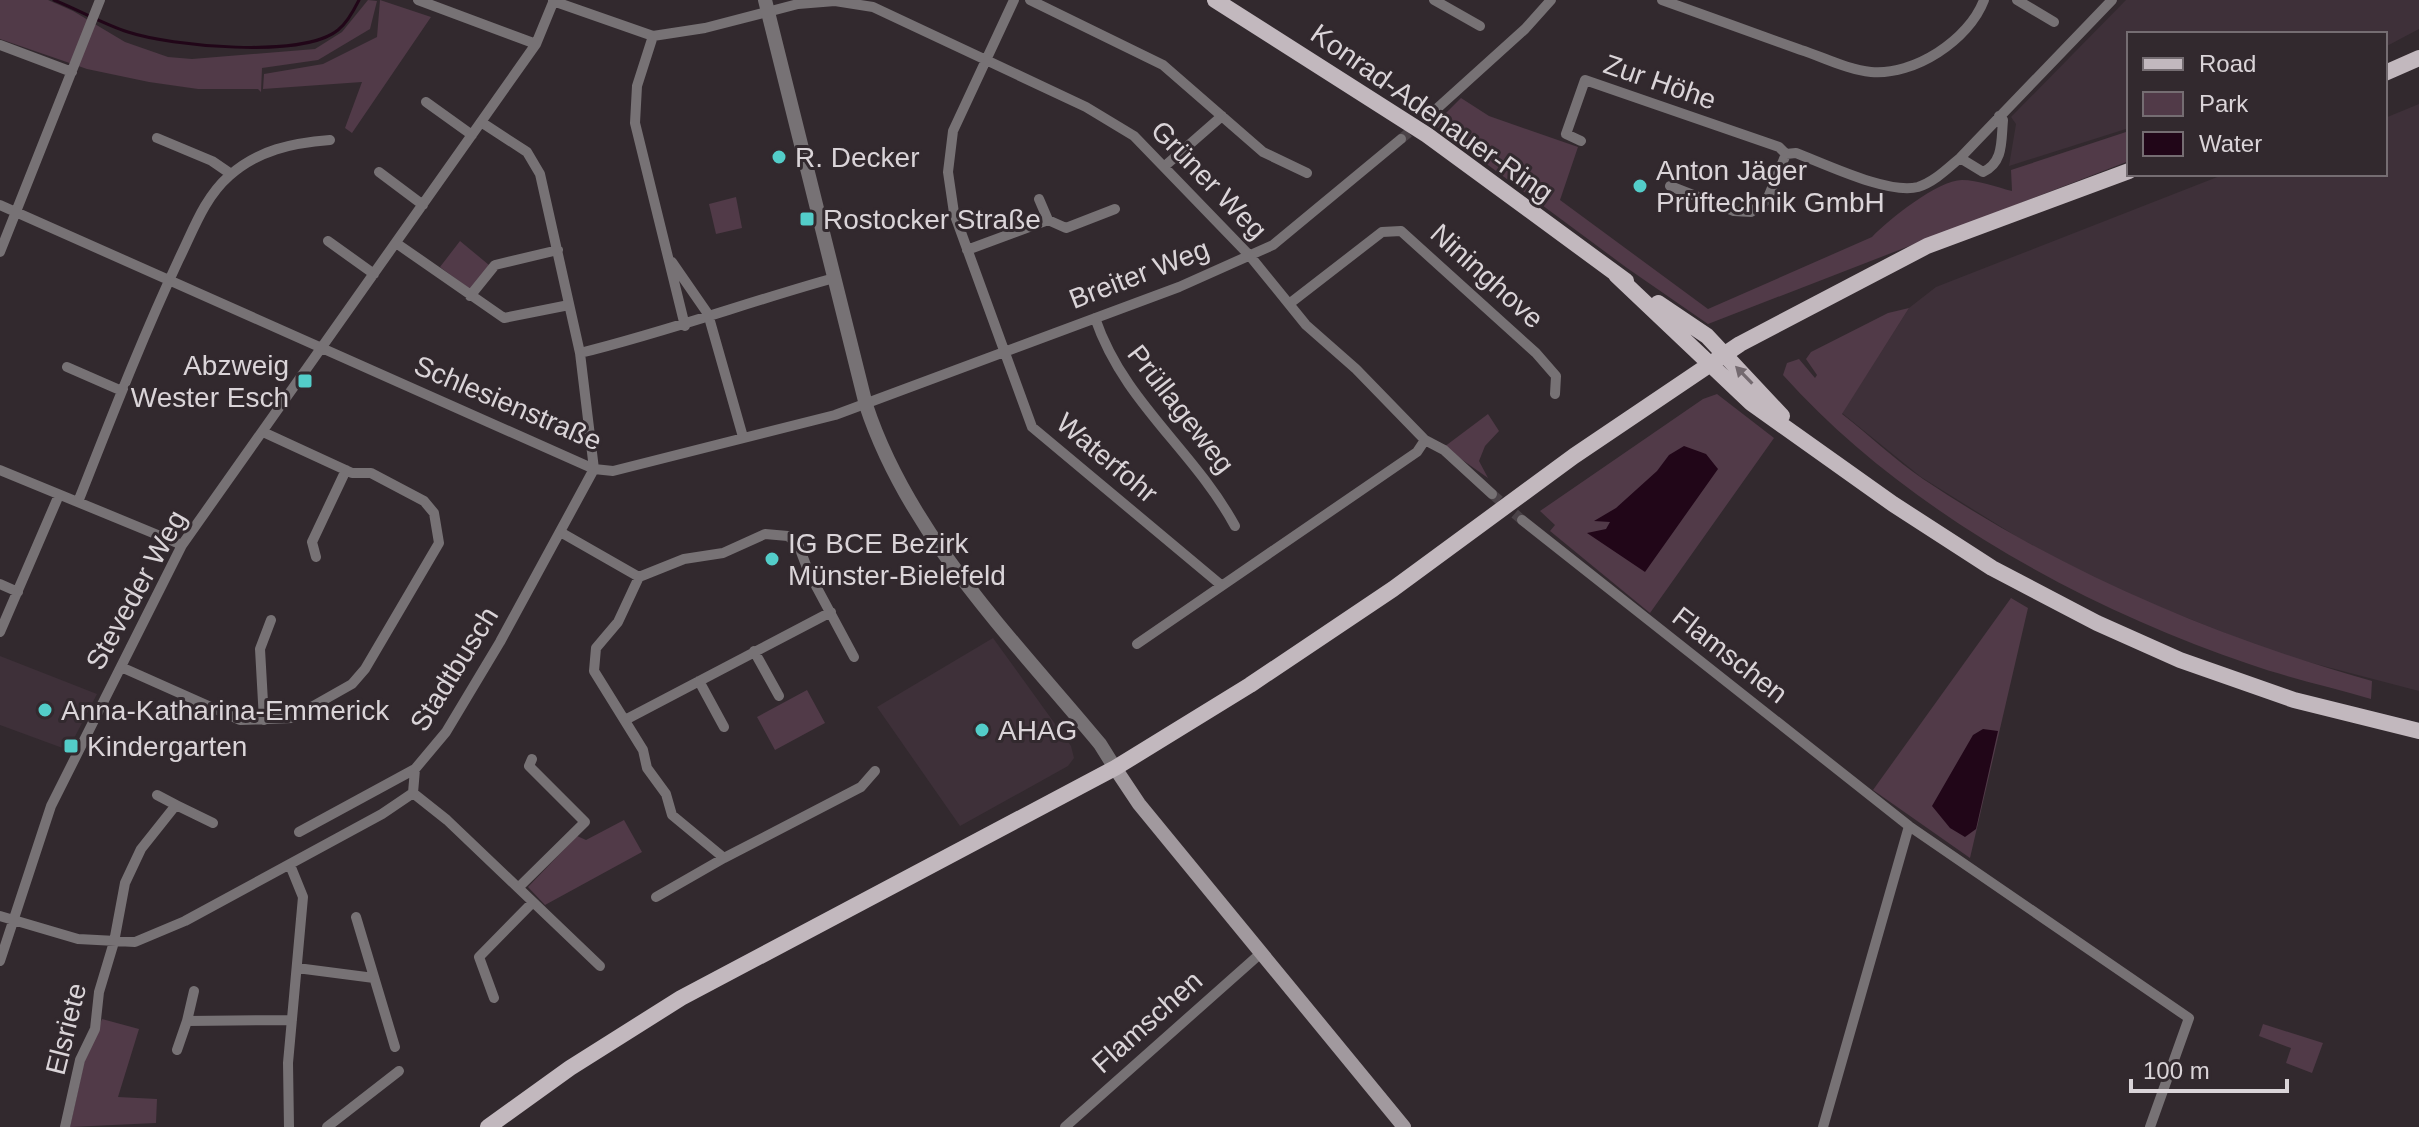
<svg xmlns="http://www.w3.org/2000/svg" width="2419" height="1127" font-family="Arial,sans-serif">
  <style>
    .built { fill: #3e3039 }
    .green { fill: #513a48 }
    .water { fill: #210618 }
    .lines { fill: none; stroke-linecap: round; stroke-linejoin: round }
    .stream { stroke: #210618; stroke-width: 3 }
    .minor-tunnel { stroke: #4b4348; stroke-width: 10; stroke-dasharray: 10 5; stroke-linecap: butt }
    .minor { stroke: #777275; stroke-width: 10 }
    .tertiary { stroke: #777275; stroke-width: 14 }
    .secondary { stroke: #a1999e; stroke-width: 14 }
    .primary { stroke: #c2b8be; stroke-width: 16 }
    .oneway { fill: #73696f }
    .poi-dot { fill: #53cdc9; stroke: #32292e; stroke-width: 3 }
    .labels { text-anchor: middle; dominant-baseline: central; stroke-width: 6; stroke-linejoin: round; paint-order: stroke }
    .street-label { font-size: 28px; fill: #dad4d8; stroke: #32292e }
    .poi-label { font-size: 28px; fill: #dad4d8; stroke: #32292e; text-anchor: start }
  </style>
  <rect width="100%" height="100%" fill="#32292e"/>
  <path class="built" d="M2126 0H2419V29L2385 47V34H2129V128L2009 166 2016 124 2011 117Z
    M2419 104V691L2277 654 2115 589 2019 538 1921 477 1842 413 1909 308 1936 287 2225 174H2385V118Z
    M993 638 1071 746 1074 758 1068 766 960 826 877 707Z
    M0 656 97 694 68 750 0 725Z"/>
  <path class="green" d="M0 0H48L73 11 125 42 168 57 192 59 315 49 342 32 368 0 377 1 370 29 318 60 262 68 261 92 258 89H198L149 82 87 69 0 39Z
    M380 0 431 17 352 133 345 128 362 82 263 89 264 74 323 64 377 37Z
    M1461 98 1489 116 1578 147 1560 200 1708 309 1872 237C1888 220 1938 180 1962 180 1978 180 1996 187 2012 191L2011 170 2129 131V161L1708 324 1627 268 1434 125Z
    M736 197 742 228 716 234 709 204Z
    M460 241 489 265 471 290 440 267Z
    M1909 308 1842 414C1869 435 1895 460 1923 479 2062 572 2213 636 2372 681L2371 699C2331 687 2289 678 2249 664 2081 607 1902 508 1783 375L1787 363 1799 359 1815 378 1817 375 1806 359 1811 352 1888 313Z
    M1717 394 1774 438 1650 613 1550 531 1555 525 1540 511 1703 399Z
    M1488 414 1499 431 1485 446 1479 461 1488 478 1444 447Z
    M2011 598 2028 608 1970 858 1873 790Z
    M807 690 825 723 775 750 757 717Z
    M624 820 642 852 545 905 528 887 577 836 586 840Z
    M102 1019 139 1029 118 1097 157 1099 156 1123 70 1127 85 1058Z
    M2263 1024 2323 1043 2312 1073 2286 1063 2291 1048 2259 1036Z"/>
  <path class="water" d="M1684 446 1706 454 1718 469 1645 572 1587 533 1606 529 1610 522 1594 521 1616 508 1657 471 1669 455Z
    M1983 729 1998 731 1976 829 1965 837 1950 828 1932 806 1973 735Z"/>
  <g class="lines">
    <path class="stream" d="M54 0C79 10 103 24 128 32 170 46 303 59 338 30 347 23 354 10 359 0"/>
    <path class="minor-tunnel" d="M1401 139 1432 113
      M1492 494 1522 520"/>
    <path class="minor" d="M418 0 536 44
      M1014 0 953 131 948 172 954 213 1032 427 1221 585
      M1030 0 1163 65 1263 152 1307 173
      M1434 0 1480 26
      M1662 0C1708 17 1755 33 1801 50 1823 57 1848 70 1871 72 1914 76 1969 40 1984 0
      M2017 0 2054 22
      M553 1 653 36 705 28 798 4 835 1 873 7 1086 107 1134 136 1250 256 1306 325 1356 369 1425 440 1444 450 1492 494
      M653 36 637 86 635 123 685 326
      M0 45 72 72
      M426 102 472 135
      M1432 113 1525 29 1551 0
      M157 138 212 161 231 174
      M1581 141 1566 134 1585 80 1779 147 1786 154 1796 153C1825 164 1889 195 1918 187 1934 182 1947 169 1960 158L2112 0
      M1960 158 1983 172C2004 162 2001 141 2003 120L1999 116
      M1166 165 1222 116
      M379 172 423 205
      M1670 186 1734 211 1751 212 1767 200 1786 154
      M1039 199 1048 220
      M0 205C199 292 396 382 594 469L613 471 835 415 1179 287 1273 245 1401 139
      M328 241 374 274
      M396 243 504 318 569 305
      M967 250 1048 220 1066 228 1115 209
      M0 252 100 0
      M672 262 708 314 743 437
      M470 296 495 265 558 250
      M1289 304 1382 232 1401 231 1536 353 1556 376 1555 394
      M1095 318C1124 403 1193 449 1235 526
      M580 353C666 332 748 302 834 278
      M67 367 122 391
      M0 470 182 545
      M78 502C110 421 142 338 179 259 193 231 204 198 229 176 258 150 292 143 330 140
      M1522 520 1909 826
      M562 533 639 577 618 622 596 648 594 671 643 750 647 768 666 794 672 815 724 858 861 787 875 771
      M316 557 312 542 346 470
      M639 577 684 559 723 553 765 534 788 536 798 544 809 573 854 657
      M0 584 18 592
      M0 632 59 495
      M1137 644 1417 452 1425 440
      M754 651 779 696
      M121 667 240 720 292 718 352 684 365 669 439 543 434 513 424 501 371 473H352L263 432
      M699 681 724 727
      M264 720 260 649 271 620
      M625 720 831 612
      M413 793 415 769 446 732 500 642 594 469 580 353 540 174 527 152 481 122
      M413 793 447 820 600 966
      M157 795 176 805
      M299 832 415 769
      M519 887 585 822 529 766 532 759
      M656 897 724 858
      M0 916 78 939 135 942 185 921 382 814 413 793
      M356 917 395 1047
      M0 961 51 806 182 545 536 44 554 0
      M297 968 374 978
      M494 998 479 957 533 902
      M187 1021 194 991
      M177 1050 187 1021 292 1020
      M65 1127 80 1060 95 1029 99 992 114 942 125 883 141 849 176 805 213 823
      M289 1127 288 1063 303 897 290 865
      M327 1127 399 1071
      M1065 1127 1261 953
      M1823 1127 1909 826 2189 1018 2150 1127"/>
    <path class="tertiary" d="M765 0 866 405C909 536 1013 639 1100 744L1115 768"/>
    <path class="secondary" d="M1115 768 1139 804 1404 1127"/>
    <path class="primary" d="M1215 0 1427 135 1626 281
      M2385 73 2419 58
      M1616 275 1751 403 1893 504 1992 568 2097 623 2180 660 2294 700 2419 731
      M1658 303 1707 336 1782 416
      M488 1127 570 1068 681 998 1115 768 1250 685 1393 589 1574 456 1740 344 1927 246 2129 171"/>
  </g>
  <defs><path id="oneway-solid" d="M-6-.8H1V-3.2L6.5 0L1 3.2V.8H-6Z" transform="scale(2)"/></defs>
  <use class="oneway" href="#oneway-solid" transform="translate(1744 375) rotate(-134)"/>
  <g class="poi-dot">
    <circle cx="779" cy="157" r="8"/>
    <circle cx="1640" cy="186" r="8"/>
    <rect x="799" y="211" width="16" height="16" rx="4"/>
    <rect x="297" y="373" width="16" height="16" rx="4"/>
    <circle cx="772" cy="559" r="8"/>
    <circle cx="45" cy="710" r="8"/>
    <circle cx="982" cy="730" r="8"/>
    <rect x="63" y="738" width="16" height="16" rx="4"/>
  </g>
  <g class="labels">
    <g class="street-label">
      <text transform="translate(1660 82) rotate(19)">Zur Höhe</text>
      <text transform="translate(1432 113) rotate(35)">Konrad-Adenauer-Ring</text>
      <text transform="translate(1209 180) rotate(46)">Grüner Weg</text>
      <text transform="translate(1139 274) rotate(-21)">Breiter Weg</text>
      <text transform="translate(1487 276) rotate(42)">Nininghove</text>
      <text transform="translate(508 403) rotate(23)">Schlesienstraße</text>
      <text transform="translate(1181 409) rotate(52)">Prüllageweg</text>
      <text transform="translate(1107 458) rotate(40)">Waterfohr</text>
      <text transform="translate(136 590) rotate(-61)">Steveder Weg</text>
      <text transform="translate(1730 655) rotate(38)">Flamschen</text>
      <text transform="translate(454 669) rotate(-58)">Stadtbusch</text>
      <text transform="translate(1147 1022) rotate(-42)">Flamschen</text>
      <text transform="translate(66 1029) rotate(-76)">Elsriete</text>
    </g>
    <g class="poi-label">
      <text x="795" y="157">R. Decker</text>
      <text x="1656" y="170">Anton Jäger<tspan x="1656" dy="32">Prüftechnik GmbH</tspan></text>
      <text x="823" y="219">Rostocker Straße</text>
      <text x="289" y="365" text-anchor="end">Abzweig<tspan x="289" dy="32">Wester Esch</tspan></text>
      <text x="788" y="543">IG BCE Bezirk<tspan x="788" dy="32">Münster-Bielefeld</tspan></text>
      <text x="61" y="710">Anna-Katharina-Emmerick</text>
      <text x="998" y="730">AHAG</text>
      <text x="87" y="746">Kindergarten</text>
    </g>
  </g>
  <rect x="2127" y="32" width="260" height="144" fill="#32292e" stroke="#756d72" stroke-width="2"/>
  <rect x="2143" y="58" width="40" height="12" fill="#c2b8be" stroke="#756d72" stroke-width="2"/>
  <text x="2199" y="72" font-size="24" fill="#dad4d8">Road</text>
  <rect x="2143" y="92" width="40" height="24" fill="#513a48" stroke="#756d72" stroke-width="2"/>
  <text x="2199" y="112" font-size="24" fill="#dad4d8">Park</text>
  <rect x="2143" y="132" width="40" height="24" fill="#210618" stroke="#756d72" stroke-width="2"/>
  <text x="2199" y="152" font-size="24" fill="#dad4d8">Water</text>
  <path d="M2131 1079v12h156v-12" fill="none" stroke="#dad4d8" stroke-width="4"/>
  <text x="2143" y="1079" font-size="24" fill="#dad4d8" stroke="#32292e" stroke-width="6" paint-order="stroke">100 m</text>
</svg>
